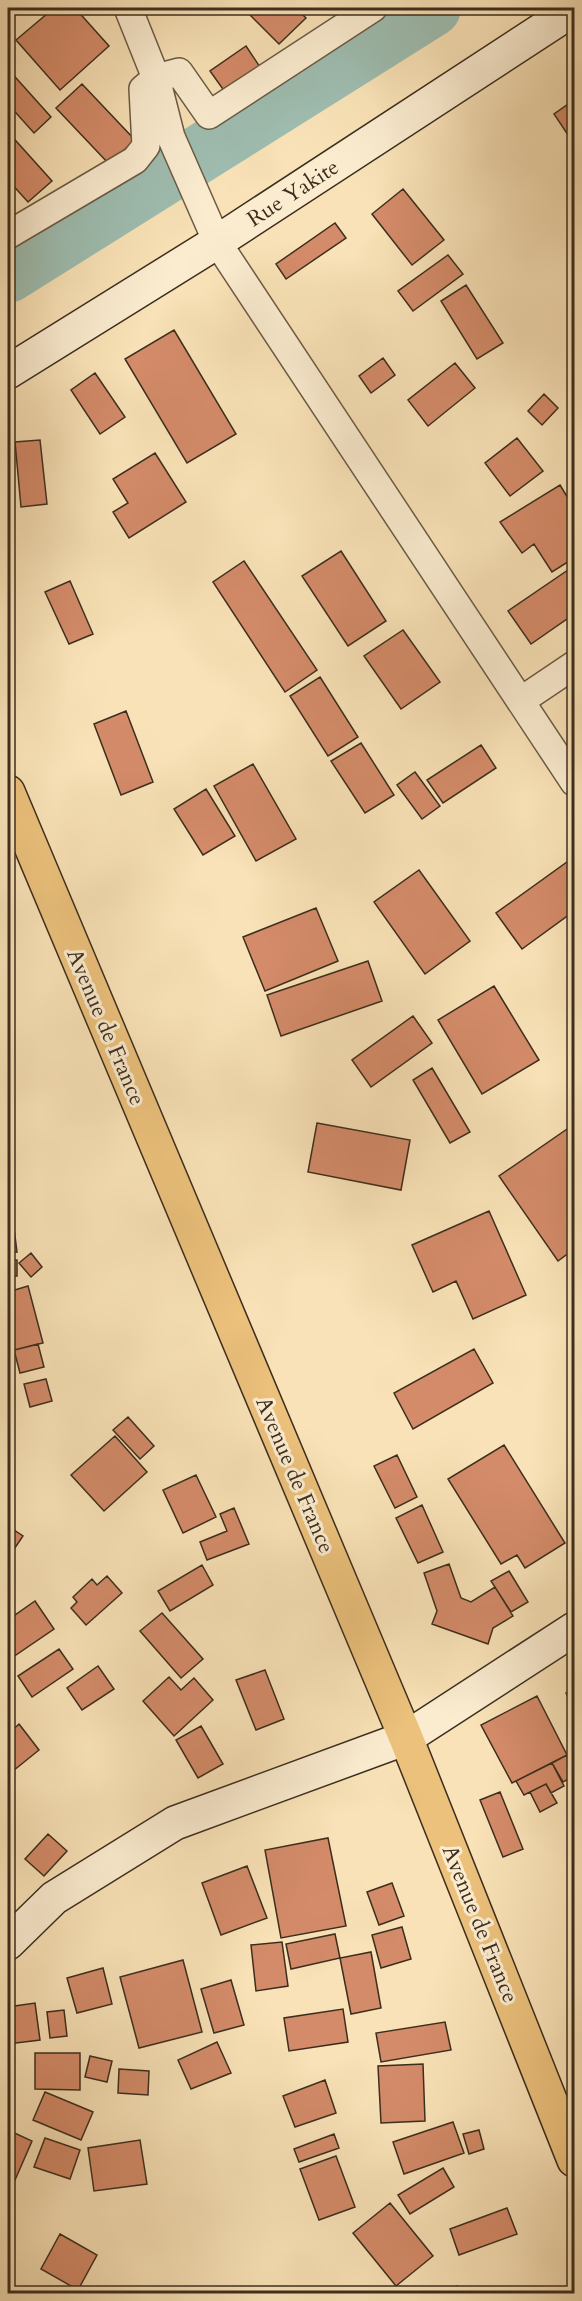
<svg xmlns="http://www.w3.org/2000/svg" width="582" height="2301" font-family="Cardo,serif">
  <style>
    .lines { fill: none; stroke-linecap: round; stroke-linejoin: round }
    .river { stroke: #9ebdb0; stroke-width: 58 }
    .building { fill: #d48b69; stroke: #3c2e1e; stroke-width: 1.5 }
    .street-casing { stroke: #6b5b44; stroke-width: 30 }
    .secondary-casing { stroke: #3c2e1e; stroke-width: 36 }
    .primary-casing { stroke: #3c2e1e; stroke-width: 36 }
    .street { stroke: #fbecd0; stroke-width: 27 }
    .secondary { stroke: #fbecd0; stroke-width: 33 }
    .primary { stroke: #ecc17c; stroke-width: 33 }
    .labels { text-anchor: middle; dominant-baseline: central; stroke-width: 6; stroke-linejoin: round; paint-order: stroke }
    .street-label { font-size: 22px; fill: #3c2e1e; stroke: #fbecd0 }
  </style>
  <rect width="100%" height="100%" fill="#f9e2b7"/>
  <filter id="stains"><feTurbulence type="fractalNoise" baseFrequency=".00333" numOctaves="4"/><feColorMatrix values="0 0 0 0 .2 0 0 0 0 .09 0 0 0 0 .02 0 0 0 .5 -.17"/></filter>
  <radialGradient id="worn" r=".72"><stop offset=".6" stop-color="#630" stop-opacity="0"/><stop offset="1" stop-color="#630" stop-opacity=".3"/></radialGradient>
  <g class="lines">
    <path class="river" d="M8 274 432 8"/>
  </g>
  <path class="building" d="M54 8H75L109 46 60 90 16 40Z
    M243 8H296L306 18 279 44Z
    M246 46 260 67 225 92 210 71Z
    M8 69 51 117 34 133 8 104Z
    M82 84 135 140 109 164 56 108Z
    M574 100V144L554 114Z
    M8 132 52 181 28 202 8 180Z
    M403 189 444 240 412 265 372 214Z
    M335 223 346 238 286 279 276 264Z
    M448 255 463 274 413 311 398 291Z
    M466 285 503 343 477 359 441 301Z
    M174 330 236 434 187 463 125 359Z
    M383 358 395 375 371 393 359 376Z
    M455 363 475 388 428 426 408 400Z
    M95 373 125 417 100 434 71 390Z
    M544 394 558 408 542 425 528 411Z
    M517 438 543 471 510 496 485 463Z
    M40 440 47 504 21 507 15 442Z
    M155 453 186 502 129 538 113 512 128 503 113 479Z
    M560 485 574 508V558L552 572 534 544 522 553 500 522Z
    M341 551 386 621 348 646 302 576Z
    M244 561 317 670 285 692 213 582Z
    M568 570 574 579V614L531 644 508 611Z
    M70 581 93 634 69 644 45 592Z
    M403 630 440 682 401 709 364 656Z
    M320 677 358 737 328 756 290 696Z
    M126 711 153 782 121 795 94 724Z
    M361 743 394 795 365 813 331 761Z
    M481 745 496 768 443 803 427 780Z
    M253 764 296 839 256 861 214 786Z
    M415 772 440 806 422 819 397 785Z
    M206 789 235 836 203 855 174 809Z
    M574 857V911L522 949 496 913Z
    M419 870 470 941 425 974 374 902Z
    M316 908 338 961 265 991 243 937Z
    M368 961 382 1001 281 1036 267 995Z
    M494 986 539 1060 482 1094 438 1020Z
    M413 1016 432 1043 371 1087 352 1060Z
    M432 1068 470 1132 450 1143 413 1080Z
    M317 1123 410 1140 401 1190 308 1172Z
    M570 1127 574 1134V1249L558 1261 499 1176Z
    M8 1196H10L17 1252 8 1253Z
    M489 1211 526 1295 473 1319 456 1281 433 1292 412 1245Z
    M31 1253 42 1267 31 1277 19 1263Z
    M17 1260V1276H8V1261Z
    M28 1286 43 1343 14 1350 8 1326V1292Z
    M38 1344 44 1367 20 1373 14 1350Z
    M474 1349 493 1383 413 1429 394 1393Z
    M46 1379 52 1401 30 1407 24 1384Z
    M128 1417 154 1446 140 1459 113 1430Z
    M115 1436 147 1472 104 1511 71 1475Z
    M504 1445 565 1543 525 1568 517 1555 501 1564 448 1479Z
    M397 1455 417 1497 395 1508 374 1466Z
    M196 1475 216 1517 183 1533 163 1490Z
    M422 1505 443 1552 418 1563 396 1518Z
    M234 1508 249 1544 207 1560 200 1542 227 1531 220 1514Z
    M8 1526 23 1536 8 1558Z
    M449 1564 461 1598 471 1602 495 1587 513 1616 493 1628 488 1644 432 1624 437 1611 424 1573Z
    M202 1565 213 1585 170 1611 158 1591Z
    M509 1571 528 1602 511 1612 491 1581Z
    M107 1576 122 1593 86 1625 71 1608 77 1602 73 1597 92 1579 97 1585Z
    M35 1601 54 1629 13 1657 8 1649V1620Z
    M162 1613 203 1659 181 1678 140 1631Z
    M59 1649 73 1669 32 1697 18 1676Z
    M98 1666 114 1689 82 1710 67 1688Z
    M265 1670 284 1719 256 1730 236 1680Z
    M169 1677 181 1690 194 1678 213 1700 174 1736 143 1701Z
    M574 1688V1710L566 1693Z
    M537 1696 567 1755 512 1783 481 1725Z
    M19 1724 39 1750 8 1775V1734Z
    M201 1726 223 1764 198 1778 176 1740Z
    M567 1755 574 1769V1776L563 1782 552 1763Z
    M552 1763 564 1786 551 1793 546 1784 524 1795 516 1781Z
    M546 1784 557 1803 540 1812 530 1792Z
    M500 1792 523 1849 503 1857 480 1800Z
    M48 1834 67 1851 44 1876 25 1859Z
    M328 1838 346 1926 281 1938 265 1850Z
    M247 1866 267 1918 221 1935 202 1883Z
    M392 1883 404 1916 379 1925 367 1892Z
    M402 1927 411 1959 381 1968 372 1935Z
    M335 1934 340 1958 291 1969 286 1944Z
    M282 1942 288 1986 256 1991 251 1945Z
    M371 1952 381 2008 351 2014 340 1958Z
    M183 1960 202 2032 139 2048 120 1977Z
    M103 1968 112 2004 77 2013 67 1978Z
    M231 1980 244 2025 214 2033 201 1989Z
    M35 2003 40 2040 8 2044V2007Z
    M343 2009 348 2042 289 2051 284 2018Z
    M64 2010 67 2036 50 2038 47 2012Z
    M445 2022 451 2050 381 2062 376 2033Z
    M217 2042 231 2073 191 2089 178 2060Z
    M35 2053H80V2090L35 2089Z
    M90 2056 112 2061 107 2082 85 2077Z
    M423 2064 425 2121 381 2123 378 2066Z
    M119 2069 149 2071 148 2095 118 2093Z
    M325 2080 336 2113 295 2127 283 2096Z
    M45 2092 93 2112 81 2140 33 2120Z
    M453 2122 464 2153 404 2174 393 2142Z
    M8 2130 32 2141 8 2196Z
    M479 2130 484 2149 469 2154 463 2134Z
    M334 2134 339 2148 299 2162 294 2149Z
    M45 2138 80 2150 70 2179 34 2167Z
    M140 2140 147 2184 94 2191 88 2148Z
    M336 2156 355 2207 319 2220 300 2169Z
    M443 2168 454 2187 410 2214 398 2195Z
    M390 2203 433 2256 396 2286 353 2233Z
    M507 2208 517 2234 459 2255 450 2229Z
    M60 2234 97 2255 78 2290 41 2269Z
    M457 2286 460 2294H434Z"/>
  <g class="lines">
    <defs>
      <path id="street" d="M128 8 156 78 171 137 217 242 574 782
        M8 235 135 160 146 146 143 89 156 78 179 72 209 115 373 8
        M522 700 574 665"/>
      <path id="secondary" d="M8 372 217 242 574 9
        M8 1943 54 1898 175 1823 406 1738 574 1629"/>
      <path id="primary" d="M8 792 406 1738 574 2160"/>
    </defs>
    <use href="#street" class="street-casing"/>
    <use href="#secondary" class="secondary-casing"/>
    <use href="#primary" class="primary-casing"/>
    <use href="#street" class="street"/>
    <use href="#secondary" class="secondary"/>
    <use href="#primary" class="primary"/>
  </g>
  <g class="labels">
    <g class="street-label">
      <text transform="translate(293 193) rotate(-33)">Rue Yakite</text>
      <text transform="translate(106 1027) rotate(67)">Avenue de France</text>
      <text transform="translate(295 1475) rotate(67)">Avenue de France</text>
      <text transform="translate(480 1924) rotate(68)">Avenue de France</text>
    </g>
  </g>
  <rect width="582" height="2301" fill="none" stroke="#f9e2b7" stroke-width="30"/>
  <rect x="9" y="9" width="564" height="2283" fill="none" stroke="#3c2e1e" stroke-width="3"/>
  <rect x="15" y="15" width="552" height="2271" fill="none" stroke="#3c2e1e" stroke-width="1.5"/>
  <rect width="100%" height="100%" filter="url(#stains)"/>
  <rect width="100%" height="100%" fill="url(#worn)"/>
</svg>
